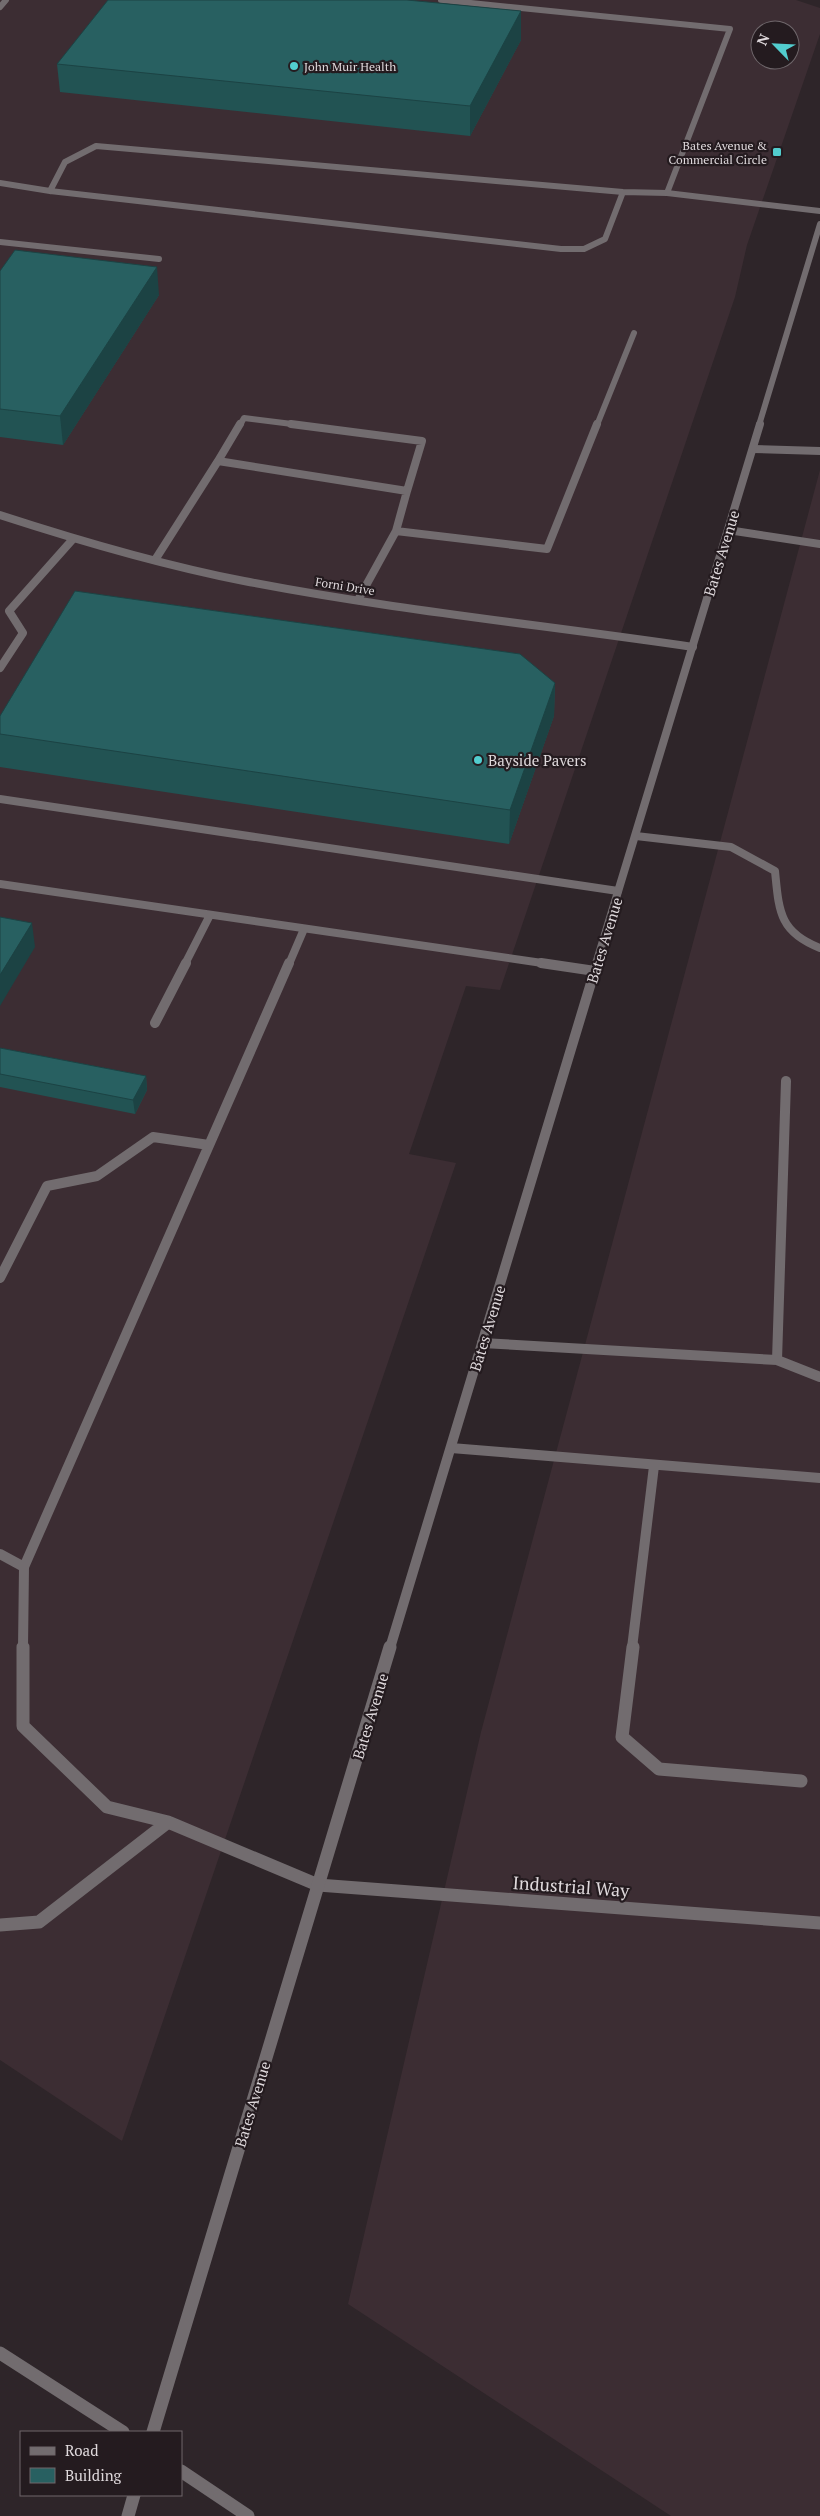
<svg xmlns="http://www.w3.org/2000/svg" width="820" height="2516" font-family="'PT Serif',serif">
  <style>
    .built { fill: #3c2d33; fill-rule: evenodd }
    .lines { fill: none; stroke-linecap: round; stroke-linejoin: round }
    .service-far3 { stroke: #726c6f; stroke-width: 6 }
    .service-far2 { stroke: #726c6f; stroke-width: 8 }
    .service-far1 { stroke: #726c6f; stroke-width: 10 }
    .service { stroke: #726c6f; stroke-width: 13 }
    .minor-far1 { stroke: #726c6f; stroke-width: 8 }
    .minor { stroke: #726c6f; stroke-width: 13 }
    .tertiary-far3 { stroke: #726c6f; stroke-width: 6 }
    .tertiary-far2 { stroke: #726c6f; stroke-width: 8 }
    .tertiary-far1 { stroke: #726c6f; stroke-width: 10 }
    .tertiary { stroke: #726c6f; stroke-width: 13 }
    .wall { fill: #225353 }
    .shaded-wall { fill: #1c4344 }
    .building { fill: #286061; stroke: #1c4344 }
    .poi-dot { fill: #52cdce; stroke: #241b1f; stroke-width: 2 }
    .labels { text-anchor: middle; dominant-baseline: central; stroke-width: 4.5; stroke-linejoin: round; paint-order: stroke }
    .far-poi-label { font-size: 12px; fill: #dfd9dc; stroke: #241b1f; text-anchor: start }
    .far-street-label { font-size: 12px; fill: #dfd9dc; stroke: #241b1f }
    .street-label { font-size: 15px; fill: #dfd9dc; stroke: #241b1f }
    .poi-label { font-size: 15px; fill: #dfd9dc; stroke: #241b1f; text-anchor: start }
    .near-street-label { font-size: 18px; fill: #dfd9dc; stroke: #241b1f }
  </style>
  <rect width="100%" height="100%" fill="#2e2529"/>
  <path class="built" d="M0 0H796L820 8V34L747 245 735 297 500 990 466 986 409 1154 456 1163 122 2141 0 2060ZM760 30H790V60H760Z
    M820 470V2516H671L348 2304 481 1732Z"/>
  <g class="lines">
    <path class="service-far3" d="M441 0 730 29 667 193
      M0 7 6 0
      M0 183 50 191 561 249H584L605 239 623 192
      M50 191 65 162 96 146 623 192 667 193 820 211
      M0 242 159 259
      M240 425 244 418 300 425
      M597 425 634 333"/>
    <path class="service-far2" d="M291 424 422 441 407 491
      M218 461 240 424
      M728 530 820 544
      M155 560 218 461 407 491 396 531
      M358 600 396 531 547 549 597 424
      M0 668 23 633 9 611 73 539
      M0 799 618 891
      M636 836 731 847 775 871C779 911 779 932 820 948
      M0 884 549 964
      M185 964 210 915
      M289 964 304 929"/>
    <path class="service-far1" d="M541 963 595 971
      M155 1023 186 963
      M0 1278 47 1186 97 1176 153 1137 209 1145
      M482 1343 777 1360 786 1081
      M777 1360 820 1377
      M451 1448 820 1478
      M0 1554 24 1567 289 963
      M23 1648 24 1567
      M632 1648 654 1466"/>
    <path class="service" d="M23 1647V1726L107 1807 168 1822 318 1885
      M633 1647 622 1737 659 1769 801 1781
      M0 1925 39 1922 168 1822
      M0 2353 123 2432
      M181 2471 248 2516"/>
    <path class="minor-far1" d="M753 449 820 451
      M0 515C80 541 162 565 244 581 393 610 544 625 693 647"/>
    <path class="minor" d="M318 1885 820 1923"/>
    <path class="tertiary-far3" d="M759 425 820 224"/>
    <path class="tertiary-far2" d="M596 964 760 424"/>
    <path class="tertiary-far1" d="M390 1648 597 963"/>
    <path class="tertiary" d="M153 2432 390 1647
      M128 2516 134 2495"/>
  </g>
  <path class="wall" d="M521 11V40L470 136 60 92 57 64Z
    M0 271 159 295 63 445 0 437Z
    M555 683 554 716 509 844 0 767V716Z
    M0 1048 146 1076 147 1090 135 1114 0 1087Z"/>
  <path class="shaded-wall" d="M521 11V40L470 136V106Z
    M157 267 159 295 63 445 60 416Z
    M555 683 554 716 509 844 510 810Z
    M32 923 35 947 0 1006V975Z
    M146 1076 147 1090 135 1114 133 1100Z"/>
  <path class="building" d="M108 0H407L521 11 470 106 57 64Z
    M15 250 157 267 60 416 0 409V271Z
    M75 591 520 654 555 683 510 810 0 734V716Z
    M0 917 32 923 0 975Z
    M0 1048 146 1076 133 1100 0 1074Z"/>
  <g class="poi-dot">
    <circle cx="294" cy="66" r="5"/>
    <rect x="772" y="147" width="10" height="10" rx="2.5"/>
    <circle cx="478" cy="760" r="5"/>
  </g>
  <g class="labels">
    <g class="far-poi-label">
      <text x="304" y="66">John Muir Health</text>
      <text x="767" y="145" text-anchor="end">Bates Avenue &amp;<tspan x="767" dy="14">Commercial Circle</tspan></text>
    </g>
    <g class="far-street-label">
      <text transform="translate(345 586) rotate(9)">Forni Drive</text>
    </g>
    <g class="street-label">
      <text transform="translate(721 553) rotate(-73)">Bates Avenue</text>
      <text transform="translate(604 940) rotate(-73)">Bates Avenue</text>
      <text transform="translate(487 1328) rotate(-73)">Bates Avenue</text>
      <text transform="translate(370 1716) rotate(-73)">Bates Avenue</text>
      <text transform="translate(252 2104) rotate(-73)">Bates Avenue</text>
    </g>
    <g class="poi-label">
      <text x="488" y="760">Bayside Pavers</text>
    </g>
    <g class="near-street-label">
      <text transform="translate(571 1886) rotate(4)">Industrial Way</text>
    </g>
  </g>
  <rect x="20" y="2431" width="162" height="65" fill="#241b1f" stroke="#6f676b"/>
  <rect x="30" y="2447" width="25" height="8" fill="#726c6f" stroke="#6f676b"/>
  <text x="65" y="2456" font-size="15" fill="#dfd9dc">Road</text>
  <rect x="30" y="2468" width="25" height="15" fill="#286061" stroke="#6f676b"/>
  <text x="65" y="2481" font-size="15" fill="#dfd9dc">Building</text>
  <g transform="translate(775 45) rotate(294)"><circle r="24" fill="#241b1f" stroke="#6f676b"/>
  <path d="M0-4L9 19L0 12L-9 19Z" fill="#52cdce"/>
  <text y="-8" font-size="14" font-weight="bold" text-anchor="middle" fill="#dfd9dc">N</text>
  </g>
</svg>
